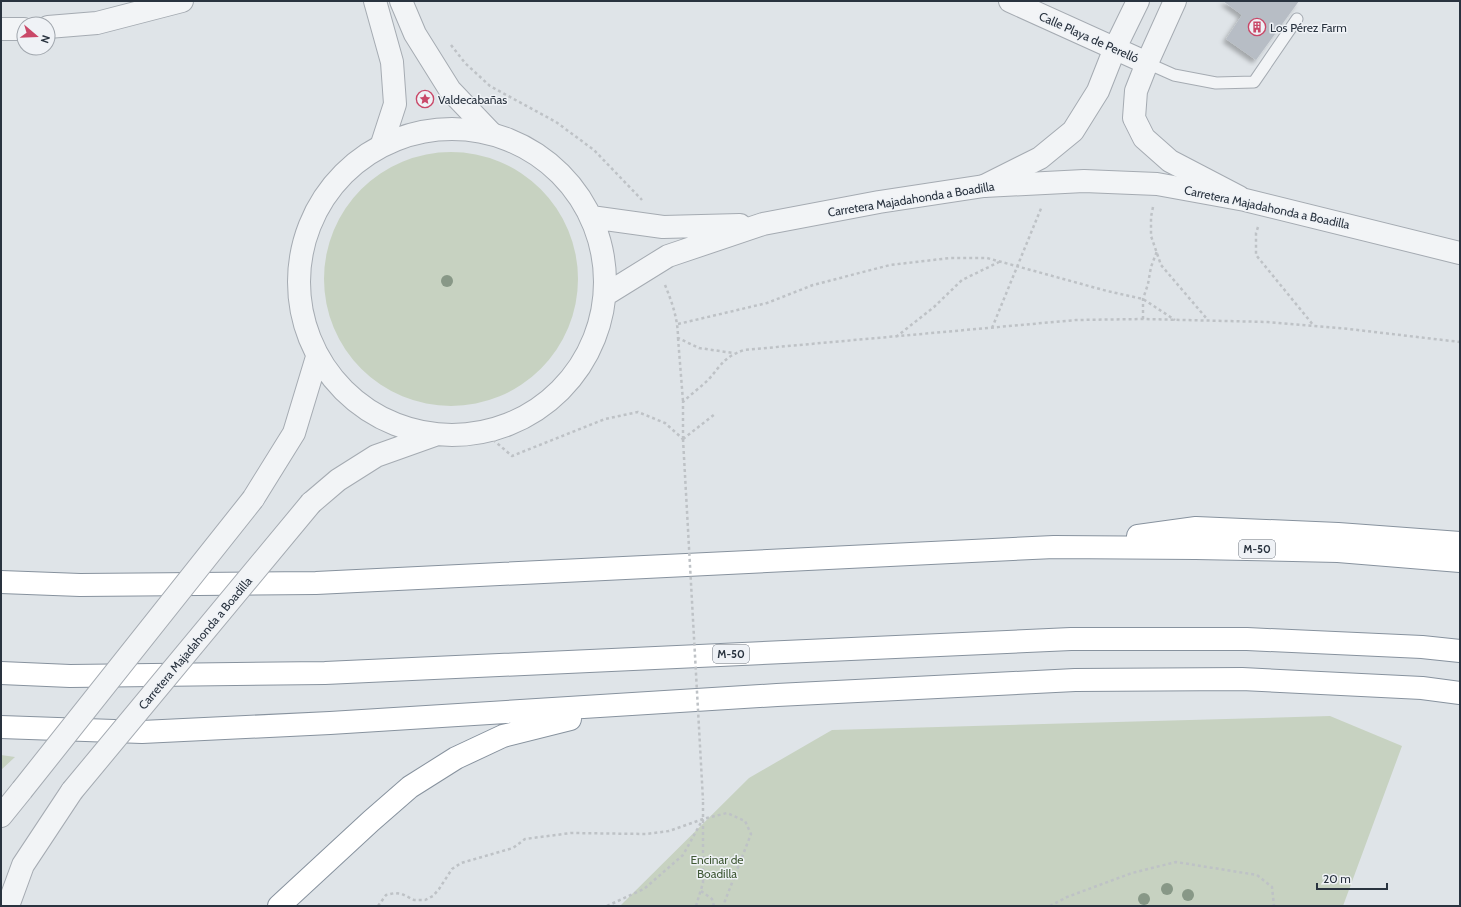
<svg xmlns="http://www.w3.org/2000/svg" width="1461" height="907" font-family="Cabin,sans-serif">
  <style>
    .green { fill: #c7d2c1 }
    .building { fill: #b7bdc5; filter: url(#shadow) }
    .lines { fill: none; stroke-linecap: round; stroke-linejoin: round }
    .service-casing { stroke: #a5abb2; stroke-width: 13 }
    .minor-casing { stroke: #a5abb2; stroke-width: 24 }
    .tertiary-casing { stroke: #a5abb2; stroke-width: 24 }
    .motorway-casing { stroke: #87929e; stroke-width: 24 }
    .path { stroke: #bec2c6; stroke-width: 2.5; stroke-dasharray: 3 3; stroke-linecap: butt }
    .service { stroke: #f2f4f6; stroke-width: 11 }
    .minor { stroke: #f2f4f6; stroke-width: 22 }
    .tertiary { stroke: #f2f4f6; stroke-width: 22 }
    .motorway { stroke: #fff; stroke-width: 22 }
    .tertiary-bridge-casing { stroke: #a5abb2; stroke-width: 24; stroke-linecap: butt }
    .path-bridge { stroke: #bec2c6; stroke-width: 2.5; stroke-dasharray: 3 3; stroke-linecap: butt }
    .tertiary-bridge { stroke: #f2f4f6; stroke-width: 22 }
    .tree { fill: #889887 }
    .labels { text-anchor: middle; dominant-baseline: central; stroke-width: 3; stroke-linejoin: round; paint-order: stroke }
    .shield { fill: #eff2f6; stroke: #646c76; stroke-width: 1 }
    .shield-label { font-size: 11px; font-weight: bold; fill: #29333f }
    .poi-label { font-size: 12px; fill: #29333f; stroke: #eff2f6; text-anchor: start }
    .street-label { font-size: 12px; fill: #29333f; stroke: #eff2f6 }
    .park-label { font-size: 12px; fill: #415a37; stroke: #eff2f6 }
  </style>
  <defs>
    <filter id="shadow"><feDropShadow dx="-3.5" dy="3.5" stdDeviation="2" flood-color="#0004"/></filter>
  </defs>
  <rect width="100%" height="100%" fill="#dfe4e8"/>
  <path class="green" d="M324 279a127 127 0 1 1 254 0a127 127 0 1 1-254 0Z
    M1330 716 1402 746 1343 906H620L749 778 832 730Z
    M1 755 15 757 1 770Z"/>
  <path class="building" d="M1223 1H1299L1256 60 1226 39 1242 15Z"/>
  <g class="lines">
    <defs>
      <path id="service" d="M1147 63 1174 75 1216 83 1254 82 1297 19"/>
      <path id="minor" d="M375 1 392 62 395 104 382 144
        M401 1 415 34 450 90 491 133
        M1010 1 1147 63
        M1175 1 1147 63 1136 91 1134 118 1144 138 1170 161 1239 197
        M48 27 97 23 182 1
        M1 29H24
        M984 186 1040 158 1073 131 1098 91 1115 48 1138 1"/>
      <path id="tertiary" d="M299 282a153 153 0 1 1 306 0a153 153 0 1 1-306 0Z
        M591 217 663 227 740 225
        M605 295 668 256 763 224 879 202 984 186 1084 181 1157 184 1245 200 1460 253
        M253 499 294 433 317 357
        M311 503 338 480 376 456 435 435
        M1 816 22 790
        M8 906 23 865 72 791"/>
      <path id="motorway" d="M1138 536 1196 528 1338 534 1460 543
        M1 582 80 585 316 583 1054 547 1196 548 1338 551 1460 561
        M1 673 70 676 325 673 1071 639H1247L1422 647 1460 651
        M1 727 142 732 330 723 777 695 1075 680 1242 679 1422 688 1460 693
        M279 906 371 821 410 787 456 758 503 736 570 719"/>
    </defs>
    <use href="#service" class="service-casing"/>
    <use href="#minor" class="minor-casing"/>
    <use href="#tertiary" class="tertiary-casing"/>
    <use href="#motorway" class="motorway-casing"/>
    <path class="path" d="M451 45 465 63 490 86 556 122 594 150 642 200
      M1153 207 1151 217V236L1161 265 1207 319
      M1258 227 1256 233V255L1314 326
      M665 285C672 302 678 319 678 338L699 348 733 353
      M1143 319V299L1148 284 1151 267 1157 251
      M678 324 767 303 813 285 890 265 950 258H987L1107 291 1143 299 1175 320
      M992 328 1042 206
      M896 337 934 307 962 280 999 262
      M678 338 683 401
      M484 432 512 456 605 419 638 412 665 423 683 439
      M683 439V402C691 394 701 387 709 379 722 364 724 357 744 350L1076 320 1143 319 1268 322 1349 329 1460 342
      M683 439 715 414
      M701 891 712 899 714 906
      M378 906 386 895 395 893 402 894 414 900H425L433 896 439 889 452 869 461 863 513 848 525 839 571 833 646 834 669 831 703 819 727 813 745 821 751 834 723 906
      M607 906 644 889 683 855 703 819
      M696 906 703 883V800
      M1050 906 1067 897 1132 873 1176 862 1257 875 1272 887 1274 906"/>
    <use href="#service" class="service"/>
    <use href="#minor" class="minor"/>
    <use href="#tertiary" class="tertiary"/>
    <use href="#motorway" class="motorway"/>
    <defs>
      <path id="tertiary-bridge" d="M22 790 253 499
        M72 791 311 503"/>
    </defs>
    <use href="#tertiary-bridge" class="tertiary-bridge-casing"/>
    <path class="path-bridge" d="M683 439 703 800"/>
    <use href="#tertiary-bridge" class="tertiary-bridge"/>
  </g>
  <g class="tree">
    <circle cx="447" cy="281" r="6"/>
    <circle cx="1167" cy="889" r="6"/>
    <circle cx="1188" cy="895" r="6"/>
    <circle cx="1144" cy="899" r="6"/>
  </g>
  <defs>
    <symbol id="building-ring" viewBox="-11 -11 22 22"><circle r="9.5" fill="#eff2f6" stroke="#c94868" stroke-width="1.5"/><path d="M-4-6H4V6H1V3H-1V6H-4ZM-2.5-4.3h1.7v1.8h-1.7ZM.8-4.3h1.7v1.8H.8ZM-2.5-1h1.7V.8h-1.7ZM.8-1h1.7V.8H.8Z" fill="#c94868"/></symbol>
    <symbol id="sight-ring" viewBox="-11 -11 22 22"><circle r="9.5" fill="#eff2f6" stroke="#c94868" stroke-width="1.5"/><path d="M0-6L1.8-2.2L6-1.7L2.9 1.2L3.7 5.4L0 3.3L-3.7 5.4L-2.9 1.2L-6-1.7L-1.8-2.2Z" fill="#c94868"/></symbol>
  </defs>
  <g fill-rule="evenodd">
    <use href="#building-ring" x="1247" y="17" width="20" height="20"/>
    <use href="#sight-ring" x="415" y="89" width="20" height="20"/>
  </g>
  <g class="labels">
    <g class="shield">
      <rect x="1239" y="540" width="36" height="18" rx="3"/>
      <rect x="713" y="645" width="36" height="18" rx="3"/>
    </g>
    <g class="shield-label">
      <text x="1257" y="549">M-50</text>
      <text x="731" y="654">M-50</text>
    </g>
    <g class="poi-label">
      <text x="1270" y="27">Los Pérez Farm</text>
      <text x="438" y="99">Valdecabañas</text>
    </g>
    <g class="street-label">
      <text transform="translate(1089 37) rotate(24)">Calle Playa de Perelló</text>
      <text transform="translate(911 199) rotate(-9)">Carretera Majadahonda a Boadilla</text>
      <text transform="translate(1267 207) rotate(12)">Carretera Majadahonda a Boadilla</text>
      <text transform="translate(195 643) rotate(-50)">Carretera Majadahonda a Boadilla</text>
    </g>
    <g class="park-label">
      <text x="717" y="859">Encinar de<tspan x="717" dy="14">Boadilla</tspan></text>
    </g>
  </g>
  <rect width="1461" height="907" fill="none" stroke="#29333f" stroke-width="4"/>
  <g transform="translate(36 36) rotate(109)"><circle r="19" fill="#eff2f6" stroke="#a0a6ad"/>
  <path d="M0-3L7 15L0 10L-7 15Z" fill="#c94868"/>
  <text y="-6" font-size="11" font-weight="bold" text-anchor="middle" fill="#29333f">N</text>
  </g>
  <path d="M1317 883v6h70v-6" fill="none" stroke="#29333f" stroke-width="2"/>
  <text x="1323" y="883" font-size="12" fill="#29333f" stroke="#eff2f6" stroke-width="3" paint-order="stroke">20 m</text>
</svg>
